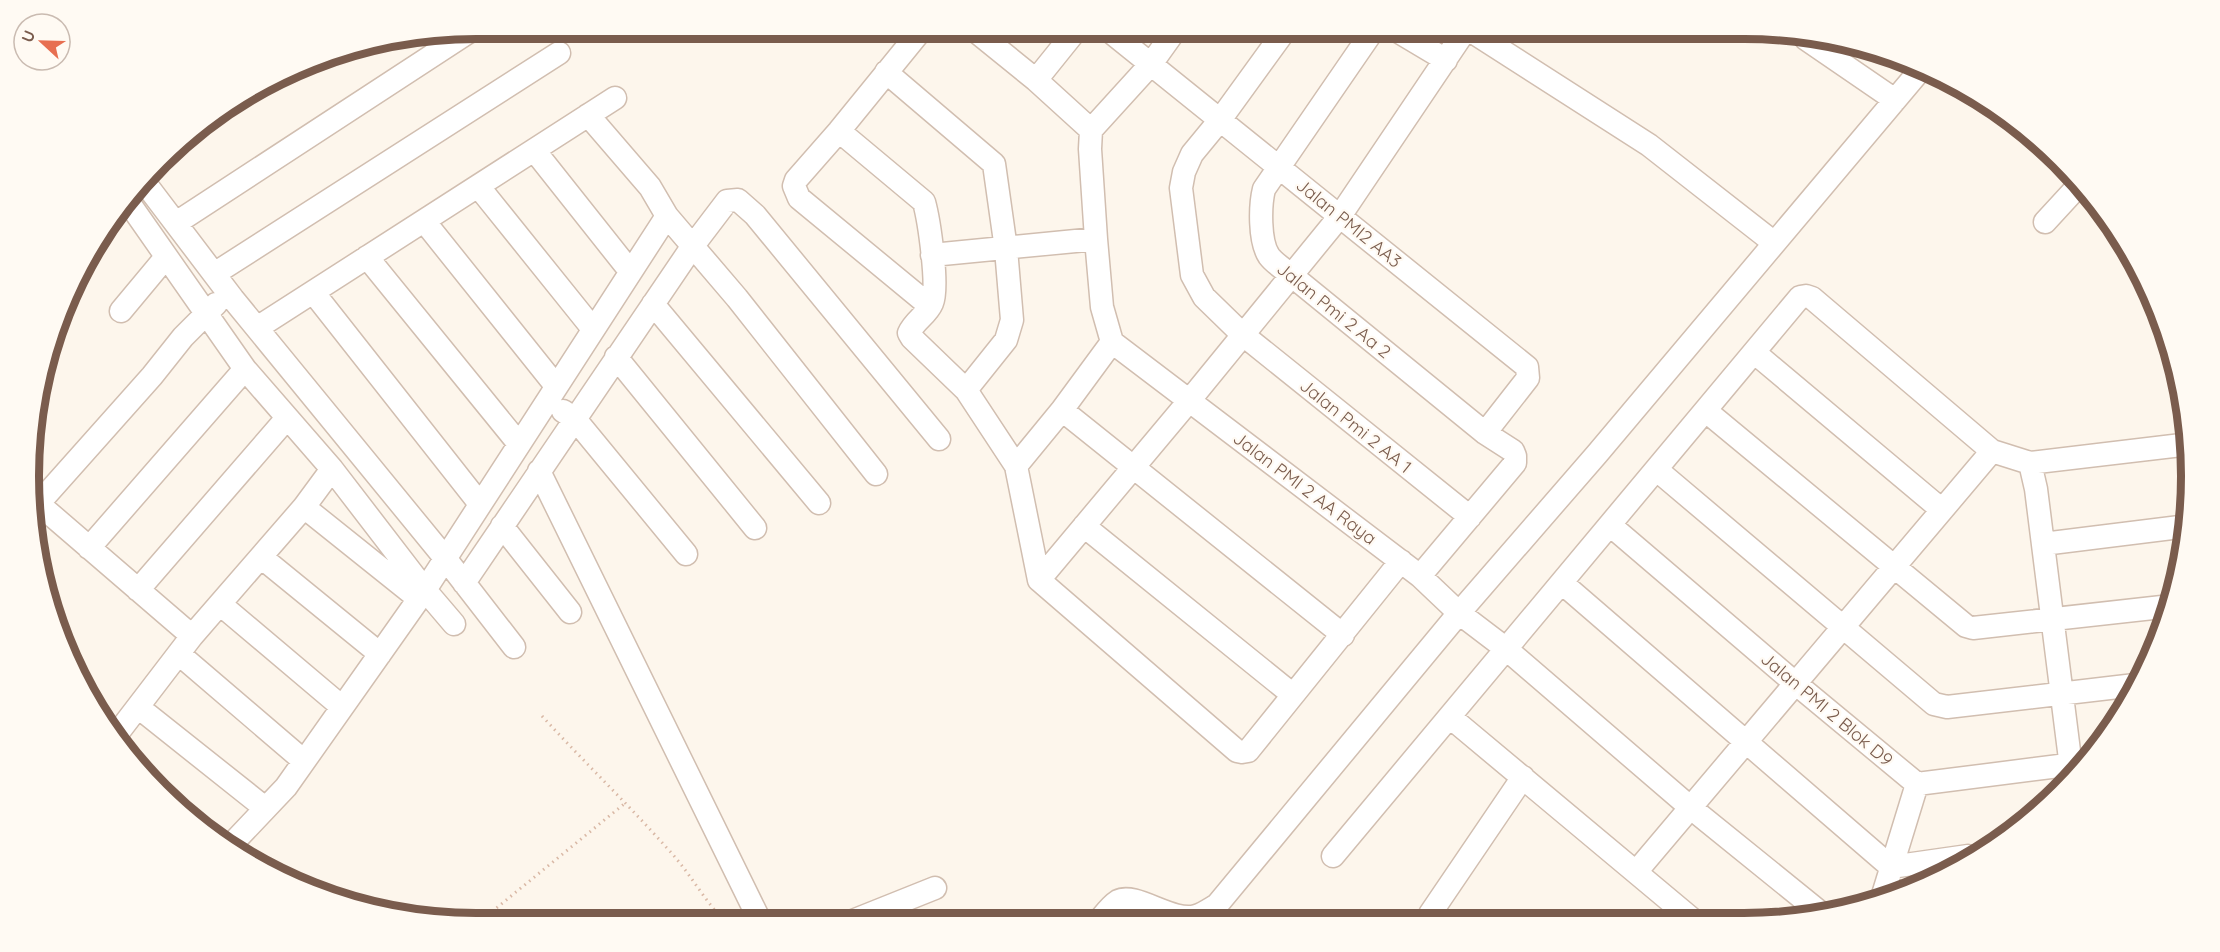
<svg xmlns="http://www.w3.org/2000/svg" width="2220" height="952" font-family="Quicksand,sans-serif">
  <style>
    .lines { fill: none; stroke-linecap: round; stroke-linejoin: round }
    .minor-casing { stroke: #d1beb0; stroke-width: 25 }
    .path { stroke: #d9b8a5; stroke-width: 3; stroke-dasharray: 1.5 4.5; stroke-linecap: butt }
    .minor { stroke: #fff; stroke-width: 22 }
    .labels { text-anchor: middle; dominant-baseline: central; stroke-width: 4.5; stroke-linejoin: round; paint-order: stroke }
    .street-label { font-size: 18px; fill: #7a5c4d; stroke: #fffaf3 }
    .rim { fill: none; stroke: #7a5c4d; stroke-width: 8 }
  </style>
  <rect width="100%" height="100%" fill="#fdf6ec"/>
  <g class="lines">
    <defs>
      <path id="minor" d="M922 29 839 131 796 180 794 186 799 198 930 306
        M973 29 1036 80 1091 130
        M1107 29 1527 367 1528 378 1485 433
        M1176 29 1151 64 1091 130 1090 149 1096 239 1102 307 1112 342 1420 576 1459 613 1505 648 1691 808 1822 914
        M1286 29 1220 120 1192 154 1184 172 1181 188 1192 275 1204 297 1242 334 1470 517
        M1374 29 1264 189C1260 205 1259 241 1269 256 1274 263 1284 269 1291 275L1485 433 1513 451 1515 456V463L1420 576
        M1394 29 1446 60
        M1468 29 1649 145 1773 242
        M1806 39 1895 100
        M886 72 994 164 1006 249 1012 320 1006 340 966 390
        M1036 80 1077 29
        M839 131 924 202C929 220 939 287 932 303 927 315 914 321 909 333L912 338 966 390 1016 466 1039 580
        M534 150 630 271
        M145 183 233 299 445 558 514 647
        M478 186 593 329
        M129 203 245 369 332 469 425 590 454 624
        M667 216 737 298 876 474
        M424 221 556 386
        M2045 222 2080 184
        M176 223 473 29
        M932 255 1096 239
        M367 257 519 444
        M214 274 559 53
        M313 292 480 504
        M653 304 819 503
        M121 311 166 257
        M257 328 615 98
        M1755 353 1942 510
        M616 357 755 528
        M1062 410 1343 635
        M563 411 575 419 686 554
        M1706 411 1966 626 1973 628 2171 606
        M2030 463 2190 444
        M1016 466 1062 410 1112 342
        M1657 470 1934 704 1947 707 2135 685
        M539 471 761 923
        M34 500 192 636
        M38 504 152 376 183 337 216 304
        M304 507 419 599
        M1610 525 1795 683 1917 784 2083 763
        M502 526 570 612
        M1084 526 1293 695
        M2043 544 2188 526
        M89 548 245 369
        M261 557 380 654
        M1401 561 1248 751 1242 752 1237 751 1039 580 1189 401 1340 216 1466 29
        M464 583 692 247 727 201 738 200 755 215 939 439
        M1562 583 1891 867 1968 856
        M138 590 287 418
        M220 604 342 707
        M179 654 304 761
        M138 707 265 808
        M1450 717 1693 920
        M117 734 192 636 304 507 332 469
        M229 847 286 787 425 590 667 216 650 187 588 115
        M1333 856 1800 297 1806 296 1812 298 1992 451 2030 463 2036 489 2072 775
        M1636 872 1992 451
        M1882 898 1917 784
        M1430 914 1523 777
        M850 922 935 888
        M1098 922C1104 915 1110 906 1118 901 1136 892 1172 923 1196 916 1203 914 1210 909 1217 905L1459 613 1597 454 1922 68"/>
    </defs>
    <use href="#minor" class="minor-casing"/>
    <path class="path" d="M542 716C583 761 626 802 666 847 689 871 703 899 726 923
      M478 923 624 804"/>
    <use href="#minor" class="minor"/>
  </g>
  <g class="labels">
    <g class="street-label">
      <text transform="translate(1349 223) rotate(39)">Jalan PMI2 AA3</text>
      <text transform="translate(1334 310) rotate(39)">Jalan Pmi 2 Aa 2</text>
      <text transform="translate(1356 426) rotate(39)">Jalan Pmi 2 AA 1</text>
      <text transform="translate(1305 488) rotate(37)">Jalan PMI 2 AA Raya</text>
      <text transform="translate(1827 709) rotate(40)">Jalan PMI 2 Blok D9</text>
    </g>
  </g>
  <path d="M0 0H2220V952H0ZM476 39H1744A437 437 0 0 1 2181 476V476A437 437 0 0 1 1744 913H476A437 437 0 0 1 39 476V476A437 437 0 0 1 476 39Z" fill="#fffaf3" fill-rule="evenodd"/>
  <path class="rim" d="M476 39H1744A437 437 0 0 1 2181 476V476A437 437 0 0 1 1744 913H476A437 437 0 0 1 39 476V476A437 437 0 0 1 476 39Z"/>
  <g transform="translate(42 42) rotate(292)"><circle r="28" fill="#fffaf3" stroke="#cabbb1" stroke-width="1.5"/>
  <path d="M0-4.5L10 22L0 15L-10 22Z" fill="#e76f51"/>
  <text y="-9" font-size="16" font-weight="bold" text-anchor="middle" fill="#7a5c4d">U</text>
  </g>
</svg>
